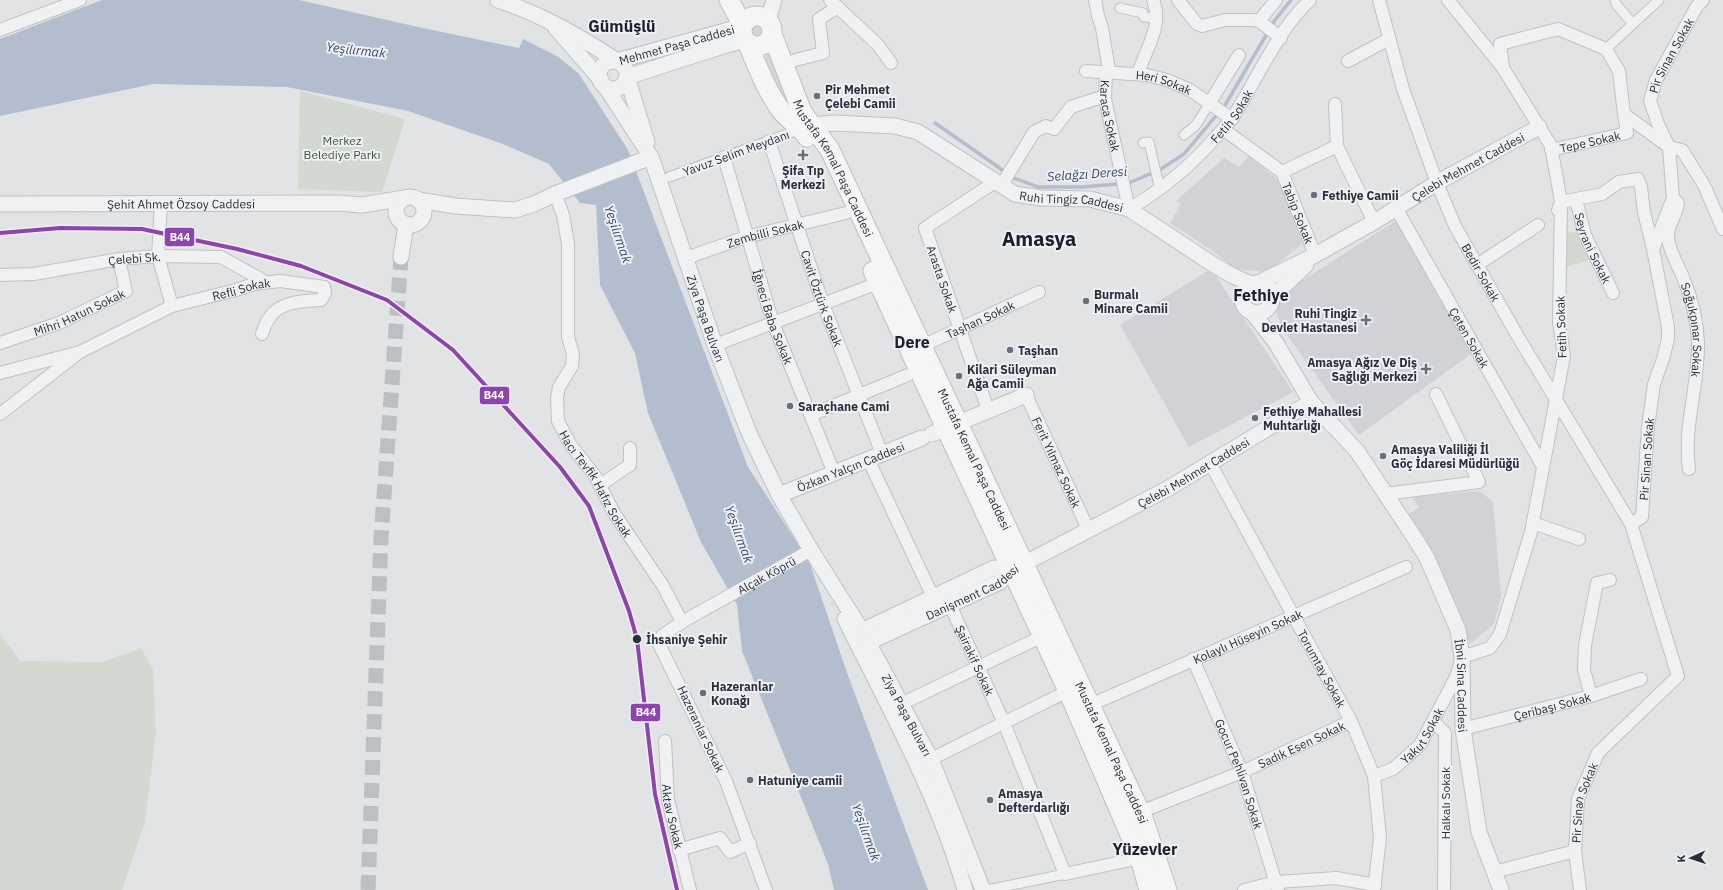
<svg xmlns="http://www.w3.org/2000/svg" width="1723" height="890" font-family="'IBM Plex Sans',sans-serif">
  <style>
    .built { fill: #d0d2d8 }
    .green { fill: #d1d9d1 }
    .water { fill: #b2bdcd }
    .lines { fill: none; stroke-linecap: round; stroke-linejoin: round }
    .stream { stroke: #b2bdcd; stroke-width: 3.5 }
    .tertiary-tunnel { stroke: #bcbfc3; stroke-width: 15; stroke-dasharray: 15 8; stroke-linecap: butt }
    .pedestrian-casing { stroke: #bfc1c3; stroke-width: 11 }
    .minor-casing { stroke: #bfc1c3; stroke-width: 14 }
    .tertiary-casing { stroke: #bfc1c3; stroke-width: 17 }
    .primary-casing { stroke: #bebfc2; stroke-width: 21 }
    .pedestrian { stroke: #f0f1f3; stroke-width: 9 }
    .minor { stroke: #f0f1f3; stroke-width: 12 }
    .tertiary { stroke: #f0f1f3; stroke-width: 15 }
    .primary { stroke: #f5f5f6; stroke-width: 19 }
    .rail-1-casing { stroke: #eff1f5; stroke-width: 7 }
    .rail-1 { stroke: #8e44ad; stroke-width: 4 }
    .poi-dot { fill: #6a6e77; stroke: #eff1f5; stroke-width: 1.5 }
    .stop-dot { fill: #2a2f3c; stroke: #eff1f5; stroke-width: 1.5 }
    .labels { text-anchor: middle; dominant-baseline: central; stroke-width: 4; stroke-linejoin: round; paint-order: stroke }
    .street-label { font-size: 12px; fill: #2a2f3c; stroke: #eff1f5 }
    .poi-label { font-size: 12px; font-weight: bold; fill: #2a2f3c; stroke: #eff1f5; text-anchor: start }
    .park-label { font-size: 12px; fill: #3c5639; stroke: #eff1f5 }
    .stop-label { font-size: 12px; font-weight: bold; fill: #2a2f3c; stroke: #eff1f5; text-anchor: start }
    .water-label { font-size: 13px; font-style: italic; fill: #394b6b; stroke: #eff1f5 }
    .district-label { font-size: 16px; font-weight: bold; fill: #1c202d; stroke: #eff1f5 }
    .town-label { font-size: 20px; font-weight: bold; fill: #1c202d; stroke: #eff1f5 }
    .line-badge { stroke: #eff1f5; stroke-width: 1.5 }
    .badge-label { font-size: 11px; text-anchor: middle; font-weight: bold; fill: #fff }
  </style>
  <rect width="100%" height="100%" fill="#e1e3e5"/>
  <path class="built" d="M1250 155 1281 183 1302 244 1268 272 1235 269 1217 254 1170 223 1181 204 1176 201 1224 158 1239 167Z
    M1397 220 1471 354 1359 435 1282 328 1276 312 1281 294Z
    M1211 269 1293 392 1189 447 1120 325Z
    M1480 491 1493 502 1501 596 1494 624 1470 644 1430 551 1409 514 1419 507 1412 497Z"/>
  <path class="green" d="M748 32a9 9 0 1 1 18 0a9 9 0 1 1-18 0Z
    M773 53 788 100 787 104 759 58Z
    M300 91 405 119 382 192 298 189Z
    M1577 232 1589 260 1566 267V233Z
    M0 635 21 661 103 662 141 648 153 670 156 732 145 822 122 890H0Z"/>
  <path class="water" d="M102 0H299L418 27 519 48 523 39 557 56 579 74 628 150 748 467 809 561 846 670 928 890H834L828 864 742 651 737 605 701 542 648 413 635 353 600 285 596 205 580 203 549 164 503 144 408 111 287 87 153 84 0 116V39Z"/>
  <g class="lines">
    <path class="stream" d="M935 123 1014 178 1038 187H1083L1129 183 1161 169 1184 154 1225 105 1275 20 1291 0"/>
    <path class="tertiary-tunnel" d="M368 890 381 538 401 257"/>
    <defs>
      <path id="pedestrian" d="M1120 8 1143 13 1144 17 1156 18
        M1633 24 1659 0
        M1606 49 1633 24 1616 4 1615 0
        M1184 135 1196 125 1209 104
        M1143 143 1149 142 1160 190
        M669 177 801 129
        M987 890 1065 874"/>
      <g id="minor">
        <path d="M830 0 878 45 891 63"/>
        <path id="s1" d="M1095 0 1098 16 1102 28 1109 70 1106 73 1105 99 1129 209C1163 189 1189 168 1215 138 1221 131 1228 124 1233 117 1256 81 1279 28 1310 0"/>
        <path d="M1178 0 1197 24 1202 26 1225 20H1252L1259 21 1281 38"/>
        <path id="s2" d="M1379 0 1403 89 1437 183 1455 226 1517 335 1631 524"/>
        <path d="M1259 21 1276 0"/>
        <path d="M0 30 80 0"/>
        <path d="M795 60 823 53 819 19 838 7"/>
        <path d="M1348 61 1389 39"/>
        <path d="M1503 67 1500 44 1558 29 1606 49 1619 71 1624 114"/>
        <path id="s3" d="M1086 71 1147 75 1167 80 1190 90 1232 119"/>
        <path d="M1138 74C1145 50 1164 25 1153 0"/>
        <path d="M1209 104 1239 55"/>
        <path d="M1335 104 1337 146 1374 222"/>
        <path id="s4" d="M1223 129 1282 172 1315 255"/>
        <path id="s5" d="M769 141 823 304 882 454"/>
        <path id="s6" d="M1551 150 1627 133 1624 114 1669 147 1682 150 1704 185 1723 229"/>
        <path id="s7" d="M724 157 773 323 834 473"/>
        <path d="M1282 172 1337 146"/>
        <path d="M1001 186 1034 132 1046 126 1054 129 1071 107 1105 96"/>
        <path id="s8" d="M555 194 563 215 568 244V337L573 354 572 366 559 387 557 398 558 421 570 444 595 476 614 513 663 586 682 622"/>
        <path id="s9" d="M1673 198 1678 203C1677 215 1667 226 1668 237 1669 252 1679 266 1684 280 1692 299 1697 321 1698 342 1699 384 1683 427 1689 469"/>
        <path id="s10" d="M1576 200 1585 235 1613 293"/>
        <path d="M161 205 158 256 172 306"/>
        <path id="s11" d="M1396 208 1543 467"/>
        <path d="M1558 210 1561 202 1602 194 1619 182 1638 179 1641 187 1644 212 1653 249"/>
        <path id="s12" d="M686 258 746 237 846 213"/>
        <path d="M1477 265 1538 225"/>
        <path id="s13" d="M0 275 34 274 119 259 158 256 221 257 264 281"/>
        <path id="s14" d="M0 343 59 323 126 291 119 259"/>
        <path d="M715 345 878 283"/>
        <path id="s15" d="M922 346 1039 292"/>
        <path id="s16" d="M0 373 80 352 172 306 236 290 254 284 280 281 324 287 325 293 321 300C305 301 280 301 270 317 266 322 264 328 262 334"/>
        <path id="s17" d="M1026 395 1088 529"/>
        <path d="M988 410 925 228 995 182"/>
        <path d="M0 414 76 355"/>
        <path d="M811 415 908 375"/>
        <path id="s18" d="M868 459 933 597 950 605 1004 723 1065 874 1140 858"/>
        <path id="s19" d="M1210 463 1351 721 1374 776 1380 838 1374 890"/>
        <path d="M600 485 630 465V448"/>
        <path d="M1385 494 1479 482 1436 394"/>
        <path d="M1533 523 1579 539"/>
        <path id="s20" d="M1193 659 1242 772 1278 890"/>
        <path d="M1591 696 1584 670 1585 645 1597 583 1610 580"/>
        <path d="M901 704 1043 636"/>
        <path id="s21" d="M1090 705 1406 567"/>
        <path d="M1434 722 1445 733 1444 890"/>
        <path id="s22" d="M1463 729 1591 696 1641 679"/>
        <path id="s23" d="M665 741 668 800 690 890"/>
        <path d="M931 759 1068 691"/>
        <path id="s24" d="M1374 776 1393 769 1420 745 1456 677 1462 657 1490 648 1500 634 1531 532 1564 356 1559 322 1561 202 1551 146 1503 68 1448 0"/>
        <path id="s25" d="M1140 812 1242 772 1351 721"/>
        <path d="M679 850 720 838 730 852 750 843"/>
        <path d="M1494 872 1575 851"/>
        <path id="s26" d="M766 890 726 781 658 642 662 636 682 622 811 550"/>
        <path d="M1244 890 1277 882 1336 878 1375 885"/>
        <path id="s27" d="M1580 890 1575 851 1578 799 1598 753 1678 676 1631 524 1642 517 1648 427 1654 384 1663 359 1668 339V327L1653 249 1673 198 1669 147 1658 124 1650 101 1656 80 1697 6 1703 0"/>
      </g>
      <g id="tertiary">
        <path id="s28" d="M498 0C541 14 579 36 617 61L743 26"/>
        <path d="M768 20 774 0"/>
        <path d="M555 27 601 80"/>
        <circle cx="613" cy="75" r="14"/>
        <path id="s29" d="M605 86 651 157 715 345 749 433 779 495 811 550 862 631 931 759 983 890"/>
        <path id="s30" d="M812 125 835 123 895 126 918 132 1015 194 1041 198 1090 199 1129 209 1214 265 1233 276 1251 284"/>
        <path d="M647 142 627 77 723 46 746 40"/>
        <circle cx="410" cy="211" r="14"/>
        <path d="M418 200 456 206 515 210 534 204 555 194 651 157"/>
        <path id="s31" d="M0 204 339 203 362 205 405 198"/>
        <path d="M401 257 406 224"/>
        <path id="s32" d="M1258 283 1315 255 1374 222 1440 181 1539 127"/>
        <circle cx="1257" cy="298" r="15"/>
        <path d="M1271 298 1306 265"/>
        <path id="s33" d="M1252 312 1276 343 1311 402 1357 451 1416 540 1427 558 1458 630 1462 657 1463 729 1479 832 1501 890"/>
        <path d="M932 434 1026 395"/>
        <path id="s34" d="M779 495 922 438"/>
        <path d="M845 619C889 708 938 795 965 890"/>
        <path d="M862 631 994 568 1012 570"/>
        <path id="s35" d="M869 642 1000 582 1012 570 1169 488 1311 402"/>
      </g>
      <g id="primary">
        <path d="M729 0 743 26"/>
        <circle cx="757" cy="31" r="15"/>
        <path id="s36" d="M772 34 802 112 830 150 1143 818 1167 890"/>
        <path d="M747 42C757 65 765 88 780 109 787 120 800 125 807 137"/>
        <path d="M873 271 1068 691 1140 858 1149 890"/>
      </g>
    </defs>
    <use href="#pedestrian" class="pedestrian-casing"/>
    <use href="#minor" class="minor-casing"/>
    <use href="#tertiary" class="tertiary-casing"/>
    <use href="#primary" class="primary-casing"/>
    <use href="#pedestrian" class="pedestrian"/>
    <use href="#minor" class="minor"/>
    <use href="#tertiary" class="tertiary"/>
    <use href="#primary" class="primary"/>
    <defs>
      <path id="rail-1" d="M0 233 60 228 142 229 237 249 301 266 387 300 453 350 560 467 589 506 629 611 637 639 655 794 677 890"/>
    </defs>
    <use href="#rail-1" class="rail-1-casing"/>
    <use href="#rail-1" class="rail-1"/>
  </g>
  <g class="poi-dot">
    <circle cx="817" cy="96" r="4"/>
    <path d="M801 149h4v4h4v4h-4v4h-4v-4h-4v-4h4z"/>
    <circle cx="1314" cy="195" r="4"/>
    <circle cx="1086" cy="301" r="4"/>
    <path d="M1364 314h4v4h4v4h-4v4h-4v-4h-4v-4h4z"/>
    <circle cx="1010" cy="350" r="4"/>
    <path d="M1424 363h4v4h4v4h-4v4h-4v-4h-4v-4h4z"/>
    <circle cx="959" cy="376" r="4"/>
    <circle cx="790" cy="406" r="4"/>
    <circle cx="1255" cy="418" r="4"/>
    <circle cx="1383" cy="456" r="4"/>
    <circle cx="703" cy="693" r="4"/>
    <circle cx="750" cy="780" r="4"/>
    <circle cx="990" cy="800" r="4"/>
  </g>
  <circle class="stop-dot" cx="637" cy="639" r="5"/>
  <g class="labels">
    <g class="street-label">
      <text stroke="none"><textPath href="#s28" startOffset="196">Mehmet Paşa Caddesi</textPath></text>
      <text stroke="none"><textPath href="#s27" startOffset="903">Pir Sinan Sokak</textPath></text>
      <text stroke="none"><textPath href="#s3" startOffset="79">Heri Sokak</textPath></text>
      <text stroke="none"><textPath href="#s1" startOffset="354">Fetih Sokak</textPath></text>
      <text stroke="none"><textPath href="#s1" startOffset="119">Karaca Sokak</textPath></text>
      <text stroke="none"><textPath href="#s6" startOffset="40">Tepe Sokak</textPath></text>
      <text transform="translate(736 153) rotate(-20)">Yavuz Selim Meydanı</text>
      <text stroke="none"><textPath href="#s32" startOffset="240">Çelebi Mehmet Caddesi</textPath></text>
      <text stroke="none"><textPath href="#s36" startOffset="148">Mustafa Kemal Paşa Caddesi</textPath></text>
      <text stroke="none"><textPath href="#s30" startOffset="279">Ruhi Tingiz Caddesi</textPath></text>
      <text stroke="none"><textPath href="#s31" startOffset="181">Şehit Ahmet Özsoy Caddesi</textPath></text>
      <text stroke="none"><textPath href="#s4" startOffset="117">Tabip Sokak</textPath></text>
      <text stroke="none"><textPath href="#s12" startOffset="83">Zembilli Sokak</textPath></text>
      <text stroke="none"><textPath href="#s10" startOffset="51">Seyrani Sokak</textPath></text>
      <text stroke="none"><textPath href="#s13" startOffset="136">Çelebi Sk.</textPath></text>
      <text stroke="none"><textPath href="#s2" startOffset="292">Bedir Sokak</textPath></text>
      <text transform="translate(942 279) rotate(71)">Arasta Sokak</text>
      <text stroke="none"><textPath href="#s16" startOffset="257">Refli Sokak</textPath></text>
      <text stroke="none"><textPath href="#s5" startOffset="166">Cavit Öztürk Sokak</textPath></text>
      <text stroke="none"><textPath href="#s14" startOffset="85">Mihri Hatun Sokak</textPath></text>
      <text stroke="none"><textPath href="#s7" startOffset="167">İğneci Baba Sokak</textPath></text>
      <text stroke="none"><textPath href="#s29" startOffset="255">Ziya Paşa Bulvarı</textPath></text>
      <text stroke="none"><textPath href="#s15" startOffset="64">Taşhan Sokak</textPath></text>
      <text transform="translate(1561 327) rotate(-92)">Fetih Sokak</text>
      <text stroke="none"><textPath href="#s9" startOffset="140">Soğukpınar Sokak</textPath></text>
      <text stroke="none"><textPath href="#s11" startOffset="149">Çeten Sokak</textPath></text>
      <text stroke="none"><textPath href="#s36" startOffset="472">Mustafa Kemal Paşa Caddesi</textPath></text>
      <text stroke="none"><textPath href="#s27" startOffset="483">Pir Sinan Sokak</textPath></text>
      <text stroke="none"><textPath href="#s17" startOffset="74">Ferit Yılmaz Sokak</textPath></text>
      <text stroke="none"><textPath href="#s34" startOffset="77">Özkan Yalçın Caddesi</textPath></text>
      <text stroke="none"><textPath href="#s35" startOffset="367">Çelebi Mehmet Caddesi</textPath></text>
      <text stroke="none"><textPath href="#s8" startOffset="307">Hacı Tevfik Hafız Sokak</textPath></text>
      <text stroke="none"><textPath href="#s26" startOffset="399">Alçak Köprü</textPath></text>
      <text stroke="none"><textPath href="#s35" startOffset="115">Danişment Caddesi</textPath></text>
      <text stroke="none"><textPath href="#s21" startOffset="172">Kolaylı Hüseyin Sokak</textPath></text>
      <text stroke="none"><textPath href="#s18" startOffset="232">Şairakif Sokak</textPath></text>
      <text stroke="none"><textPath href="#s19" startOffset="234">Torumtay Sokak</textPath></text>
      <text stroke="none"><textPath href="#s33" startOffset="437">İbni Sina Caddesi</textPath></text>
      <text stroke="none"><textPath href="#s22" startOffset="92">Çeribaşı Sokak</textPath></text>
      <text stroke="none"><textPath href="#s29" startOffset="701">Ziya Paşa Bulvarı</textPath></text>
      <text transform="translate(701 729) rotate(65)">Hazeranlar Sokak</text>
      <text stroke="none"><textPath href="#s24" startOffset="65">Yakut Sokak</textPath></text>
      <text stroke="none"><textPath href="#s25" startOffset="175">Sadık Esen Sokak</textPath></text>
      <text stroke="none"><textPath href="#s36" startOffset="796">Mustafa Kemal Paşa Caddesi</textPath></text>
      <text stroke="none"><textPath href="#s20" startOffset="124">Gocur Pehlivan Sokak</textPath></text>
      <text transform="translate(1445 803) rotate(-90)">Halkalı Sokak</text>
      <text stroke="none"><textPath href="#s27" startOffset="89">Pir Sinan Sokak</textPath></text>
      <text stroke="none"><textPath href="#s23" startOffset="76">Aktav Sokak</textPath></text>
    </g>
    <g class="poi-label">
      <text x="825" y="89">Pir Mehmet<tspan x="825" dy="14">Çelebi Camii</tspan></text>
      <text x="803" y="170" text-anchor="middle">Şifa Tıp<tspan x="803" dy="14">Merkezi</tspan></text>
      <text x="1322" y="195">Fethiye Camii</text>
      <text x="1094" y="294">Burmalı<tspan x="1094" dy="14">Minare Camii</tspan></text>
      <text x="1357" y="313" text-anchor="end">Ruhi Tingiz<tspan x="1357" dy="14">Devlet Hastanesi</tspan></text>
      <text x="1018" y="350">Taşhan</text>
      <text x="1417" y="362" text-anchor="end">Amasya Ağız Ve Diş<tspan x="1417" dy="14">Sağlığı Merkezi</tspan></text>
      <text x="967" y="369">Kilari Süleyman<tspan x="967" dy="14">Ağa Camii</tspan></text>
      <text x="798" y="406">Saraçhane Cami</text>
      <text x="1263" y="411">Fethiye Mahallesi<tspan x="1263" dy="14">Muhtarlığı</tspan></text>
      <text x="1391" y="449">Amasya Valiliği İl<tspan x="1391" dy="14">Göç İdaresi Müdürlüğü</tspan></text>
      <text x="711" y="686">Hazeranlar<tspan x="711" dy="14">Konağı</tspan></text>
      <text x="758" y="780">Hatuniye camii</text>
      <text x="998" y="793">Amasya<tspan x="998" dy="14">Defterdarlığı</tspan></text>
    </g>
    <g class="park-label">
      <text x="342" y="140">Merkez<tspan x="342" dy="14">Belediye Parkı</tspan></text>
    </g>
    <g class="stop-label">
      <text x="646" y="639">İhsaniye Şehir</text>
    </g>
    <g class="water-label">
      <text transform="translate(356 50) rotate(6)">Yeşilırmak</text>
      <text transform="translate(1087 174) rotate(-4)">Selağzı Deresi</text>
      <text transform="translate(618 234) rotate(71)">Yeşilırmak</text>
      <text transform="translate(739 534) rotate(70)">Yeşilırmak</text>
      <text transform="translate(866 832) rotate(70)">Yeşilırmak</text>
    </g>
    <g class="district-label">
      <text x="622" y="26">Gümüşlü</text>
      <text x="1261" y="295">Fethiye</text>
      <text x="912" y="342">Dere</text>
      <text x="1145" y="849">Yüzevler</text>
    </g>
    <g class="town-label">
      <text x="1039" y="238">Amasya</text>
    </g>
  </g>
  <g class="line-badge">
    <rect x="164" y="227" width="31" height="20" rx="4" fill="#8e44ad"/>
    <rect x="479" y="386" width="31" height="19" rx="4" fill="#8e44ad"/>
    <rect x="630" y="703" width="31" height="19" rx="4" fill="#8e44ad"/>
  </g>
  <g class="badge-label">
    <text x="180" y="241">B44</text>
    <text x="494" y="399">B44</text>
    <text x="646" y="716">B44</text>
  </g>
  <g transform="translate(1691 858) rotate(267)" stroke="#eff1f5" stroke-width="3" paint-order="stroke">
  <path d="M0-3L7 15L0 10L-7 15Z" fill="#2a2f3c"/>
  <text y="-6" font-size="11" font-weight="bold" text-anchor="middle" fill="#2a2f3c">K</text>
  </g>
</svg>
